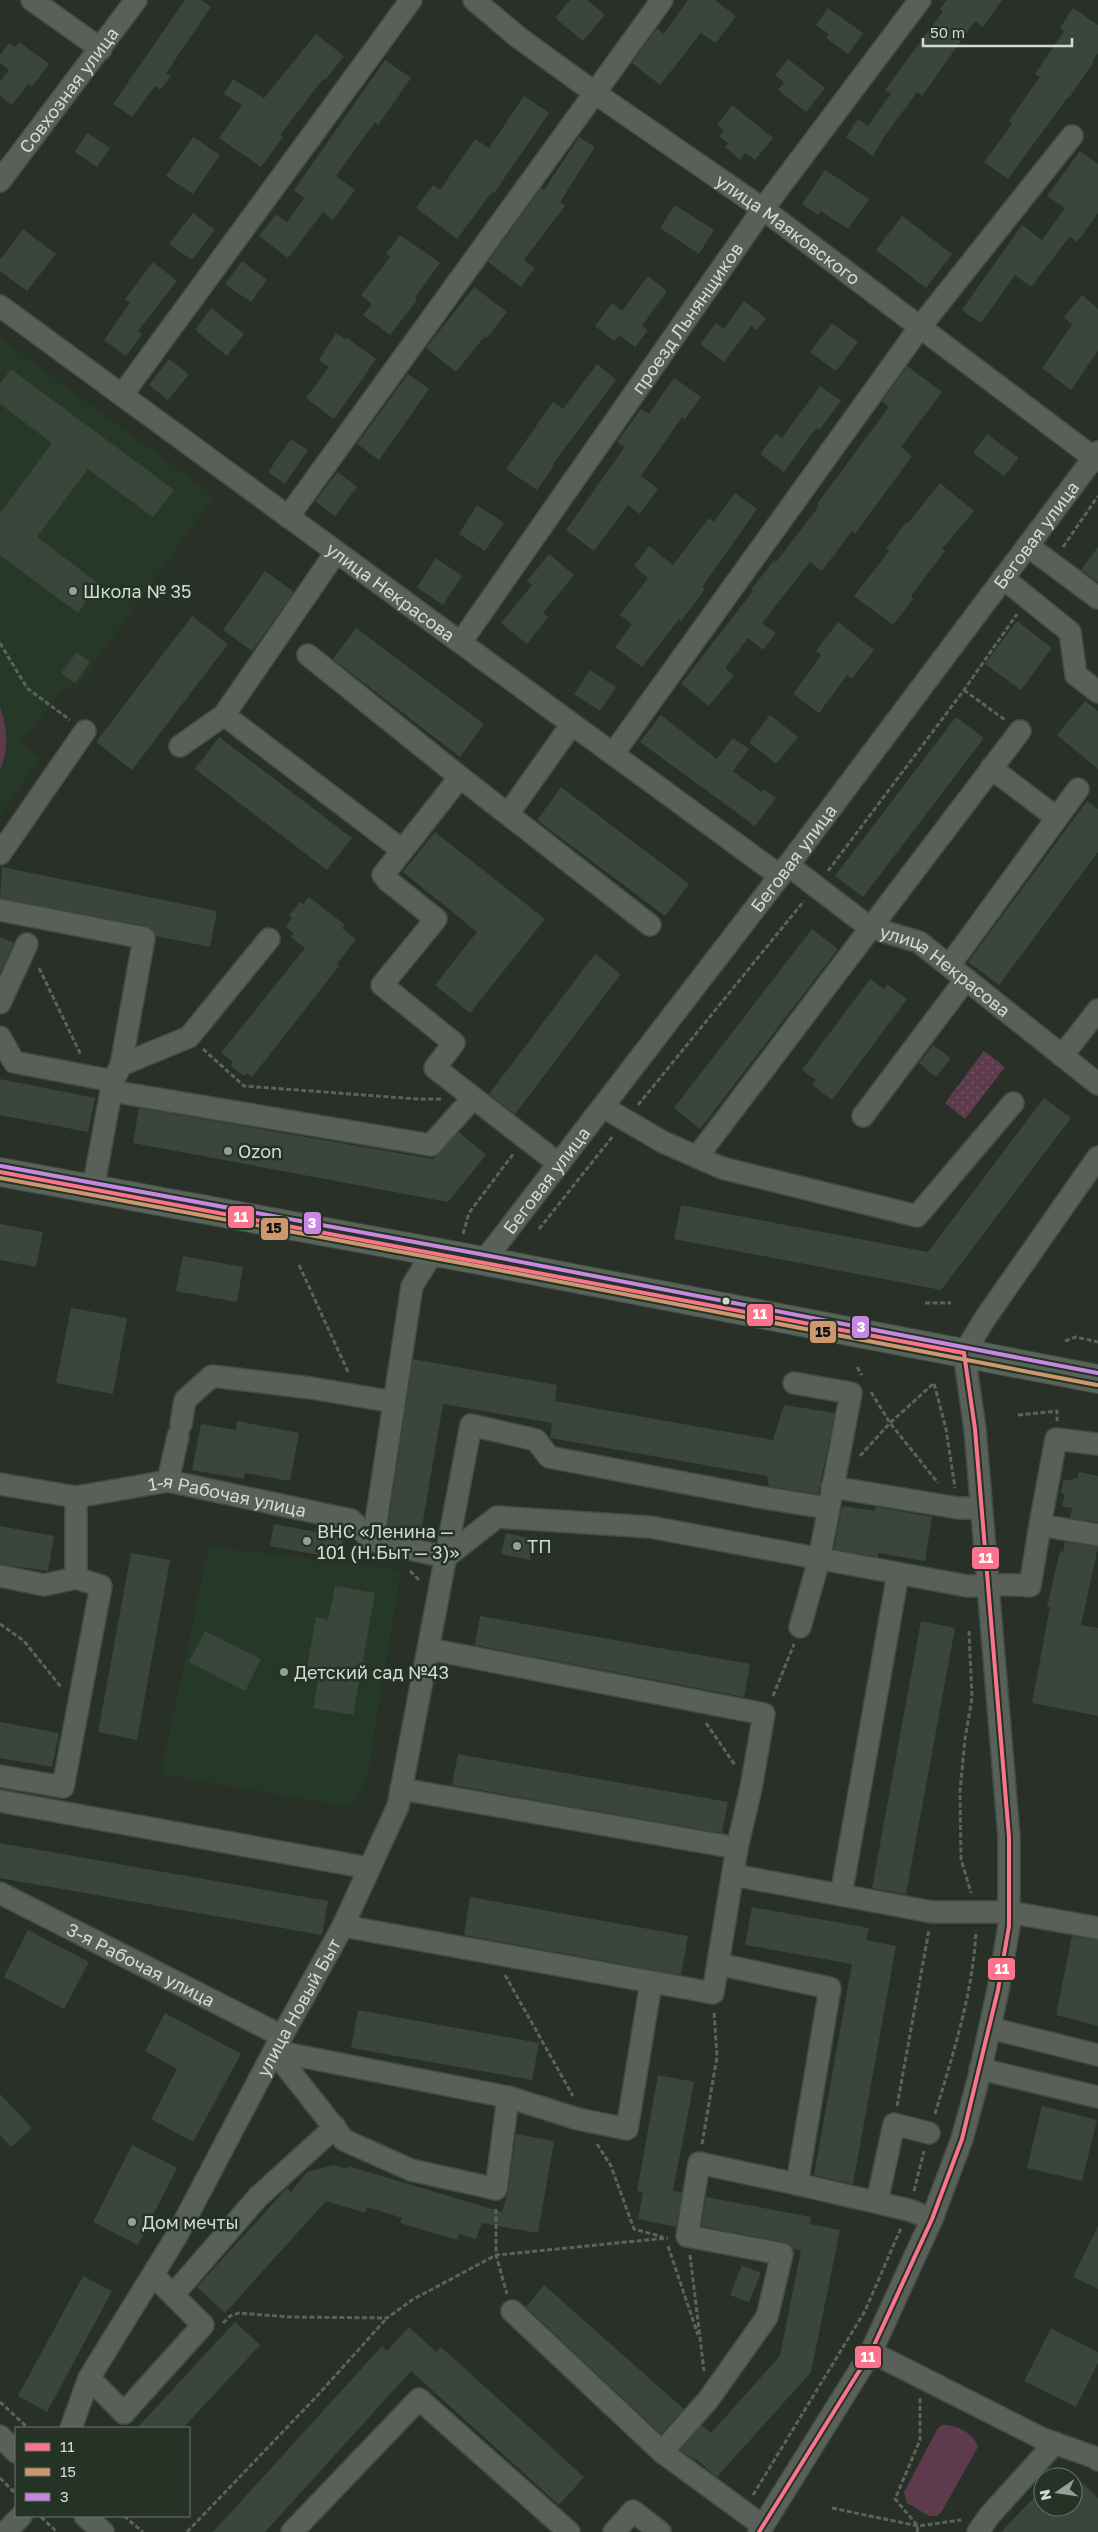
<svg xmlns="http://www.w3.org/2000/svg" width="1098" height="2532" font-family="'Golos Text',sans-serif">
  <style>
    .built { fill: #263927 }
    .park { fill: url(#park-dots) }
    .garden { fill: #5d3b4c }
    .building { fill: #3a463b }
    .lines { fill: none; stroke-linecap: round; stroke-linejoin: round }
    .minor-casing { stroke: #434b43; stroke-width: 24 }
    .major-casing { stroke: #434b43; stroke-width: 30 }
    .path { stroke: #5d625d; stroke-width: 3; stroke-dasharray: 5 2.5; stroke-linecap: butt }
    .minor { stroke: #596059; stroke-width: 21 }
    .major { stroke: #586359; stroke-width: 28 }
    .bus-1-casing { stroke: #243325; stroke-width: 8 }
    .bus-2-casing { stroke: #243325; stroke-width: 8 }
    .bus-3-casing { stroke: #243325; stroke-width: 8 }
    .bus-1 { stroke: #fc738d; stroke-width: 4 }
    .bus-2 { stroke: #cd976f; stroke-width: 4 }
    .bus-3 { stroke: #c787e3; stroke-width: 4 }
    .poi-dot { fill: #969f96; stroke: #243325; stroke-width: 2 }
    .bus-dot { fill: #d2dbd2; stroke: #243325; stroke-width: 2 }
    .labels { text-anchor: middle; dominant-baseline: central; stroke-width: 5; stroke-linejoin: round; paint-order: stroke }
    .street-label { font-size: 18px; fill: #d2dbd2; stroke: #243325 }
    .poi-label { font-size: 18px; fill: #d2dbd2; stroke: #243325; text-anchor: start }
    .line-badge { stroke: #243325; stroke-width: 2 }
    .badge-label { font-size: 14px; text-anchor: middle; font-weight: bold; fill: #fff }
    .pale-badge-label { font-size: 14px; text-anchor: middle; font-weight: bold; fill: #111 }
  </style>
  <defs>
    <pattern id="park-dots" width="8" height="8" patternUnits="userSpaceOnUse" patternTransform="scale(1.25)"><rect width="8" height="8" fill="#5d3b4c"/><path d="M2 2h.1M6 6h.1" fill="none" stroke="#735765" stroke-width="1.8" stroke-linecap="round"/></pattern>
  </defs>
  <rect width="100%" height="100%" fill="#283028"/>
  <path class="built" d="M0 338 214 496 74 692 66 686 21 742 41 758 0 815Z
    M209 1546 401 1570 367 1779 351 1807 161 1774Z"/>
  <path class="park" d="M984 1051 1005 1067 965 1119 945 1103Z"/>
  <path class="garden" d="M0 707C8 730 9 748 0 770Z
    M943 2425C956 2424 975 2434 978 2447L942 2511 937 2516H929L907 2503 904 2492 938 2428Z"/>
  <path class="building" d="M185 0H201L211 7 166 73 171 76 160 90 155 86 132 117 113 104Z
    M570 0H587L605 15 583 41 555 18Z
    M688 0H715L736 16 716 43 701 33 660 85 632 63 657 28 664 34Z
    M947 0H1002L983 27 975 21 922 96 917 92 884 137 873 156 846 137 858 119 868 126 891 94 885 90 943 11 940 9Z
    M828 8 863 33 848 54 826 38 829 34 816 25Z
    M1073 8 1098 25V53L1092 62 1093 63 1069 98 1068 97 1008 179 984 162 1012 124 1009 121 1040 77 1035 74 1064 31 1060 28Z
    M316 34 344 56 325 80 323 79 280 135 283 137 261 167 219 138 242 105 224 94 233 79 264 98Z
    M19 42 49 64 32 87 28 84 12 105 0 96V82L9 70 0 63V55L9 43 15 47Z
    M788 59 825 88 806 112 778 90 784 82 775 75Z
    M385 60 411 78 378 125 375 122 336 176 355 190 333 220 323 212 288 258 259 236 276 214 287 222 304 198 294 190Z
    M524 96 549 113 494 193 492 192 457 239 416 208 433 185 440 190 475 139 489 148Z
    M732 105 773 138 755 160 745 153 740 160 725 147 728 143 719 136 724 130 717 125Z
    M87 133 110 148 97 167 75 152Z
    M193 137 220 155 193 194 166 176Z
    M579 137 595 147 560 202 565 206 524 260 535 268 521 287 488 262 541 188 544 190Z
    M1080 151 1098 164V213L1077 242 1070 236 1031 287 1015 275 981 323 962 310 1022 225 1042 240 1065 208 1047 196Z
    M825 170 869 199 848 229 821 211 818 215 802 204Z
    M675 205 714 230 699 254 660 228Z
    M193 213 215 230 192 260 169 244Z
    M902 216 952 254 926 288 876 250Z
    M23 229 56 254 27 291 0 271V260Z
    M400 235 440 263 415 298 417 300 390 335 363 315 372 304 361 295 390 257 386 254Z
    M242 261 267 280 251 302 225 284Z
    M153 262 177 281 138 331 142 334 126 356 104 340 130 303 125 299Z
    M648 276 667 291 642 326 648 330 635 347 619 335 614 341 595 326 612 303 622 311Z
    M474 287 507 312 487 338 485 336 456 372 426 348Z
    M1082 295 1098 309V351L1071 390 1042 368 1072 325 1064 317Z
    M744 301 766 318 757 330 751 326 724 362 700 344 716 323 724 329Z
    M211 308 244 334 227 356 195 330Z
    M832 323 858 342 836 371 810 352Z
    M336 333 345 339 347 338 376 359 334 419 306 398 329 367 319 360Z
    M169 359 189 374 168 400 149 385Z
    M597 364 616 380 552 465 554 466 537 490 506 469 553 402 563 409Z
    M907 366 942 392 901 447 912 456 855 534 852 531 822 571 810 562 762 623 776 633 763 650 748 638 725 668 734 675 709 706 681 684 753 591 751 590 774 560 776 562 819 506 817 504 889 407 882 401Z
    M11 369 174 490 153 517 88 469 37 537 99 584 78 613 0 555V513L52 443 0 404V384Z
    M408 374 429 389 379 460 357 444Z
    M674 378 701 397 685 419 682 417 641 476 658 489 640 514 628 505 594 551 566 530 625 447 617 442 641 409 649 414Z
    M820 386 841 401 819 430 816 428 784 472 760 454 776 433 782 438Z
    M987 434 1019 458 1004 476 973 453Z
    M291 439 308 450 285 484 268 472Z
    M338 472 357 487 335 516 315 501Z
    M940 483 974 511 942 549 945 551 911 596 913 599 893 625 854 596 889 551 886 549 906 522 908 523Z
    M735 493 757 509 702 587 705 589 681 621 679 619 642 667 615 647 632 624 620 615 648 578 634 566 649 546 673 565 709 518 714 522Z
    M477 505 504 523 485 551 459 534Z
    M1098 547V582L1081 570Z
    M549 554 574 575 543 613 548 617 527 644 501 623 532 585 527 581Z
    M436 558 462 576 443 605 417 587Z
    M265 571 294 592 252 651 223 630Z
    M192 616 228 644 132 770 96 742Z
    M1017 621 1052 648 1021 690 985 664Z
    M838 622 874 650 852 679 847 675 819 713 793 694 821 655 816 651Z
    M356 628 484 724 460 757 333 659Z
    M77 652 90 662 75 683 61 673Z
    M590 670 616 687 600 711 574 694Z
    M1085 701 1098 711V769L1057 735Z
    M661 715 717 759 733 738 749 749 733 771 761 792 763 789 776 798 755 826 640 742Z
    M770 715 798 737 776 764 749 742Z
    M956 717 984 738 863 897 835 876Z
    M219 737 352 838 327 870 195 769Z
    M561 787 689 884 665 916 537 820Z
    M1087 801 1098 809V852L999 985 968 962Z
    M435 832 545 919 470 1013 435 985 477 932 403 872Z
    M2 867 217 911 210 947 156 936 152 929 146 926 0 898Z
    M309 897 345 925 342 928 356 939 337 964 339 966 252 1077 247 1073 244 1076 231 1066 233 1062 221 1053 305 948 291 937 294 933 286 927 292 918 289 915 300 902 303 904Z
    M812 929 838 949 700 1129 674 1108Z
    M0 937 14 943 0 973Z
    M595 954 621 974 515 1114 489 1094Z
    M870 979 884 989 887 984 907 999 832 1100 812 1085 816 1080 802 1070Z
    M933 1045 951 1058 936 1077 919 1063Z
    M0 1079 95 1098 88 1132 0 1115Z
    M1044 1098 1071 1118 941 1290 674 1239 681 1205 928 1252Z
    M139 1108 433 1159 459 1132 486 1155 448 1202 133 1143Z
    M0 1224 43 1232 36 1267 0 1260Z
    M183 1256 243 1267 237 1302 176 1291Z
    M71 1308 127 1318 113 1394 56 1383Z
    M413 1359 557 1385 555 1401 773 1440 784 1405 835 1413 818 1494 769 1486 767 1476 550 1438 552 1423 443 1404 420 1538 387 1531Z
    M237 1421 299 1433 290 1481 245 1473 244 1479 192 1470 201 1424 236 1430Z
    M1079 1472 1098 1476V1522L1070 1518 1072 1508 1062 1506 1065 1494 1061 1493 1063 1481 1078 1478Z
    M842 1506 875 1511 876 1507 932 1517 925 1561 878 1553V1557L834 1549Z
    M274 1524 344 1537 340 1559 270 1546Z
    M0 1526 54 1536 48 1571 0 1564Z
    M506 1533 533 1539 530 1560 501 1554Z
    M1065 1542 1098 1547 1081 1625 1098 1628V1716L1032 1703 1050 1607H1047L1060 1551 1063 1552Z
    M131 1553 170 1560 137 1740 98 1732Z
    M335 1586 375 1593 353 1715 313 1708 319 1675 306 1673 316 1617 328 1620Z
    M480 1616 750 1664 744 1697 475 1645Z
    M921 1621 955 1628 906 1894 872 1888Z
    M205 1631 261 1659 245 1691 189 1662Z
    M0 1722 59 1733 52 1767 0 1758Z
    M458 1754 728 1802 722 1833 452 1785Z
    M0 1843 328 1901 322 1935 0 1878Z
    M470 1897 688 1936 681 1975 464 1935Z
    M752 1907 869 1928 866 1940 896 1946 853 2184 814 2175 852 1964 745 1945Z
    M28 1930 89 1962 64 2009 4 1977Z
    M1072 1936 1098 1940V2026L1056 2015Z
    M358 2010 539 2043 532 2080 351 2048Z
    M165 2013 241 2054 193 2142 151 2119 177 2069 145 2051Z
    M658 2075 694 2082 673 2191 682 2192 676 2227 638 2219 643 2192 637 2191Z
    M0 2094 32 2128 11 2147 0 2135Z
    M1042 2106 1097 2120 1082 2181 1027 2168Z
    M516 2134 554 2141 538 2233 482 2223 476 2239 459 2234 457 2240 400 2223 402 2218 367 2207 365 2213 326 2201 225 2313 197 2287 287 2188 291 2192 307 2172 334 2165 347 2169 348 2166 502 2212 508 2191Z
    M132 2145 177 2168 138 2245 93 2222Z
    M706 2197 811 2217 810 2224 840 2230 811 2372 717 2477 696 2459 695 2460 680 2450 702 2425 711 2433 780 2356 801 2250 793 2249 784 2242 701 2226Z
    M1098 2226V2289L1073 2277Z
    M742 2265 761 2273 749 2302 730 2295Z
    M83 2276 112 2291 47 2412 18 2396Z
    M544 2285 684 2409 661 2434 526 2307Z
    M235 2322 260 2345 183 2428H137Z
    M409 2327 436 2352 441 2347 584 2477 559 2505 411 2371 265 2532H213L382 2346 387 2351Z
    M1051 2328 1098 2352V2363L1076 2407 1024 2381Z
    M1073 2474 1098 2498V2532H1001L1043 2488V2507H1073Z"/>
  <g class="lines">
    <defs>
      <g id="minor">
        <path d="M32 0 101 49"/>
        <path id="s1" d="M474 0 518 37 595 93 763 209 1098 461"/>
        <path id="s2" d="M0 181 136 0"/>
        <path id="s3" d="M0 306 780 876"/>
        <path d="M122 395 411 0"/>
        <path d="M288 517 662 0"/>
        <path d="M1028 546 1098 598"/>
        <path d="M1003 578 1070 632 1076 675 1098 692"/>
        <path id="s4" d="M461 642 763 209 920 0"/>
        <path d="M308 655 460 777 650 925"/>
        <path d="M224 715 402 850"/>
        <path d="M180 746 224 715 336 552"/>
        <path d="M613 754 920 327 1072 136"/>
        <path d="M991 768 1057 818"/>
        <path d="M508 814 572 724"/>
        <path d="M0 854 85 731"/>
        <path id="s5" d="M788 865 869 927 919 942 1098 1084"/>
        <path d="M383 875 460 777"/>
        <path d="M387 880 436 919 382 985 454 1043 435 1068 559 1164"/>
        <path d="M0 910 144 938 121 1065"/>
        <path d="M949 966 1078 789"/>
        <path d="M0 1003 27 944"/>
        <path d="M0 1037 14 1062 113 1081"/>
        <path d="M1062 1056 1098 1010"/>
        <path d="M111 1091 431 1145 473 1098"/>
        <path d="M603 1107 663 1142 722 1168 917 1216 1013 1103"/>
        <path d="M863 1116 966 979"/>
        <path d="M697 1157 1020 731"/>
        <path d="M93 1189 113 1081 121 1065 189 1037 269 939"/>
        <path id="s6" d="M484 1261 780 876 1098 452"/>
        <path d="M794 1383 851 1393 819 1560 800 1627"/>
        <path d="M181 1424 185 1400 212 1376 311 1388 394 1402"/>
        <path d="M168 1481 178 1436"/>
        <path id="s7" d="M0 1484 76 1497 168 1481 351 1520 373 1541 446 1557"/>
        <path d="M832 1487 958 1508H980"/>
        <path d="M1040 1525 1056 1439 1098 1444"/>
        <path d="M373 1541 412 1286 433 1252"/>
        <path d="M446 1557 497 1517 650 1527 967 1586C989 1586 1009 1583 1030 1586L1040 1525 1098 1535"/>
        <path d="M0 1576 44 1585 76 1578"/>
        <path d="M0 1776 63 1787 101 1586 76 1578V1497"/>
        <path d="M401 1789 737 1848"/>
        <path d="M0 1801 369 1868"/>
        <path d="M733 1875 932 1912H1009L1098 1928"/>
        <path id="s8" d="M0 1893 282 2036"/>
        <path d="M841 1895 898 1574"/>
        <path d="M343 1926 713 1993 737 1848 751 1788 764 1714 429 1649"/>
        <path d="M718 1964 830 1988 797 2184 909 2210 932 2219"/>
        <path d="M990 2028 1098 2055"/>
        <path d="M274 2051 508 2097 496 2189 411 2170 344 2140Z"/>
        <path d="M980 2069 1098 2097"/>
        <path d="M508 2097 578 2119 627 2129 651 1983"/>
        <path d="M877 2202 894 2124 929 2133"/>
        <path d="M173 2295 258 2197 335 2127"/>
        <path d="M512 2311 662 2452 763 2526"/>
        <path d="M871 2352 1043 2439 1094 2457 1098 2460"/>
        <path d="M89 2378 124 2413 203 2325 153 2275"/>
        <path id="s9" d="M71 2428 89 2378 176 2237 282 2036 343 1926 398 1806 471 1425 536 1440 549 1457 759 1497 827 1508"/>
        <path d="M0 2436 16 2452"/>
        <path d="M662 2452 708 2400 767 2317 782 2254 687 2236 699 2163 797 2184"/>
        <path d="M85 2516 103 2532"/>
        <path d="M6 2532 21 2516"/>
        <path d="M292 2532 419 2399 569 2532"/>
        <path d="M614 2532 633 2511 660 2532"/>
        <path d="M759 2532 871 2352 932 2219 962 2139 979 2077 998 1990 1009 1926V1837L975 1429 964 1353 986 1317 1098 1157"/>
        <path d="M978 2532 989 2516 1055 2443"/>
      </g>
      <path id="major" d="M0 1172 484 1261 1098 1379"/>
    </defs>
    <use href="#minor" class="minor-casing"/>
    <use href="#major" class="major-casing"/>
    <path class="path" d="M1063 547 1098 496
      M0 643 27 688 70 720
      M964 690 1005 720
      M828 871 964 690 1017 614
      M39 968 81 1055
      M203 1049 244 1086 417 1099H442
      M638 1105 804 901
      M539 1229 613 1136
      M463 1234 469 1213 514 1153
      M299 1265 349 1374
      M925 1303H951
      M1065 1341 1076 1337 1098 1342
      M857 1367 862 1375
      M871 1392 890 1423 938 1483
      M1018 1415 1057 1411V1421
      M860 1456 890 1423 934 1383 946 1429 955 1488
      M410 1571 419 1580
      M0 1624 24 1641 61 1687
      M969 1631 972 1698 965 1739 960 1792 961 1859 971 1893
      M773 1696 794 1644
      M706 1723 735 1765
      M505 1975 573 2096
      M897 2106 929 1930
      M935 2114C953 2054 973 1993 976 1931
      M597 2144 611 2166 634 2229 663 2237
      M702 2144 717 2057 714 2011
      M914 2191 924 2151
      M496 2209V2255L507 2294
      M668 2246 698 2335
      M690 2255 704 2371
      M223 2323 230 2316 239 2313 290 2317 387 2318 412 2300 496 2255 668 2238
      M0 2402 28 2428
      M0 2478 16 2494
      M753 2495 865 2311 901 2228
      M832 2508 918 2526 961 2520
      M124 2516 143 2532
      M41 2517 57 2532
      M187 2532 317 2396 386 2319
      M917 2532 918 2526 895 2499 920 2440V2398"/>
    <use href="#minor" class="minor"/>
    <use href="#major" class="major"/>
    <defs>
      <path id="bus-1" d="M0 1172 964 1353
        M759 2532 871 2352 932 2219 962 2139 998 1990 1009 1926V1837L975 1429 964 1353"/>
      <path id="bus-2" d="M0 1178 483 1267 1097 1385"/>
      <path id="bus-3" d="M1 1166 485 1255 1098 1373"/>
    </defs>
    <use href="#bus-1" class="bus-1-casing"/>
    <use href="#bus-2" class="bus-2-casing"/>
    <use href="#bus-3" class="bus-3-casing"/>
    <use href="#bus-1" class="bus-1"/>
    <use href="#bus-2" class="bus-2"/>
    <use href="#bus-3" class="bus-3"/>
  </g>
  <g class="poi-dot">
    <circle cx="73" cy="591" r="5"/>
    <circle cx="228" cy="1151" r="5"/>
    <circle cx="307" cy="1541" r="5"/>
    <circle cx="517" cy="1546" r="5"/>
    <circle cx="284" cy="1672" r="5"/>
    <circle cx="132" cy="2222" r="5"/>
  </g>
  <circle class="bus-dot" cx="726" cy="1301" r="4.5"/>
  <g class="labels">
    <g class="street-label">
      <text stroke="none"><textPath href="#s2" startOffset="114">Совхозная улица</textPath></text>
      <text stroke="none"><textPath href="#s1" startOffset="389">улица Маяковского</textPath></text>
      <text stroke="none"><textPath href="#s4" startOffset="395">проезд Льнянщиков</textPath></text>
      <text stroke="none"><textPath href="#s6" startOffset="912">Беговая улица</textPath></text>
      <text stroke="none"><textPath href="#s3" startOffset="484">улица Некрасова</textPath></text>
      <text stroke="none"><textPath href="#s6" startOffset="508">Беговая улица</textPath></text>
      <text stroke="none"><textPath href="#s5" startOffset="191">улица Некрасова</textPath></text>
      <text stroke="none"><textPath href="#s6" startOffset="102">Беговая улица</textPath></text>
      <text stroke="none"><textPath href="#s7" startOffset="231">1-я Рабочая улица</textPath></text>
      <text stroke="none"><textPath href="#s8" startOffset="158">3-я Рабочая улица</textPath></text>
      <text stroke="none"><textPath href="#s9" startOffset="479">улица Новый Быт</textPath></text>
    </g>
    <g class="poi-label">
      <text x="83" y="591">Школа № 35</text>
      <text x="238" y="1151">Ozon</text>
      <text x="317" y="1531">ВНС «Ленина —<tspan x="317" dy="21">101 (Н.Быт — 3)»</tspan></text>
      <text x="527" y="1546">ТП</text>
      <text x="294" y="1672">Детский сад №43</text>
      <text x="142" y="2222">Дом мечты</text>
    </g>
  </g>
  <g class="line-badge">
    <rect x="227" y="1205" width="28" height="24" rx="5" fill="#fc738d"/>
    <rect x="303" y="1211" width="19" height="24" rx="5" fill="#c787e3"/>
    <rect x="260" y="1217" width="29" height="24" rx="5" fill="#cd976f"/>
    <rect x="746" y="1303" width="28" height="24" rx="5" fill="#fc738d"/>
    <rect x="851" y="1315" width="19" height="24" rx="5" fill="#c787e3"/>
    <rect x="809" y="1320" width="28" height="24" rx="5" fill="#cd976f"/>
    <rect x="971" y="1546" width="29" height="24" rx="5" fill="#fc738d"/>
    <rect x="987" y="1957" width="29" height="24" rx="5" fill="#fc738d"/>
    <rect x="854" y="2345" width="28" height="24" rx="5" fill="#fc738d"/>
  </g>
  <g class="badge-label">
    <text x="241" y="1222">11</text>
    <text x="312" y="1228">3</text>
    <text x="760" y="1319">11</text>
    <text x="861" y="1332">3</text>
    <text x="986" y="1563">11</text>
    <text x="1002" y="1974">11</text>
    <text x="868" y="2362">11</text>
  </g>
  <g class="pale-badge-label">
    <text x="274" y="1233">15</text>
    <text x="823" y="1337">15</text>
  </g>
  <rect x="15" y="2427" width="175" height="90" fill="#243325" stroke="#6a766a"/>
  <rect x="25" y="2443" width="25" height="8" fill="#fc738d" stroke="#6a766a"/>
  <text x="60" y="2452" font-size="15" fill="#d2dbd2">11</text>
  <rect x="25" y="2468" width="25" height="8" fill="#cd976f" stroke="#6a766a"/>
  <text x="60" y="2477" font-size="15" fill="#d2dbd2">15</text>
  <rect x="25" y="2493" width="25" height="8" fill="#c787e3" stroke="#6a766a"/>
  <text x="60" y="2502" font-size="15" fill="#d2dbd2">3</text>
  <g transform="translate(1058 2492) rotate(257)"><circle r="24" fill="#243325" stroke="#6a766a"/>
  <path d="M0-4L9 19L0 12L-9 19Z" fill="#969f96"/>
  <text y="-8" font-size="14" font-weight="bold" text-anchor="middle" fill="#d2dbd2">N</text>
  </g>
  <path d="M923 38v8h149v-8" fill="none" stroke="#d2dbd2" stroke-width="2.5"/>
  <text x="930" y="38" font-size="15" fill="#d2dbd2" stroke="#243325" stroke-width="4" paint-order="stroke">50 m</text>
</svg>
